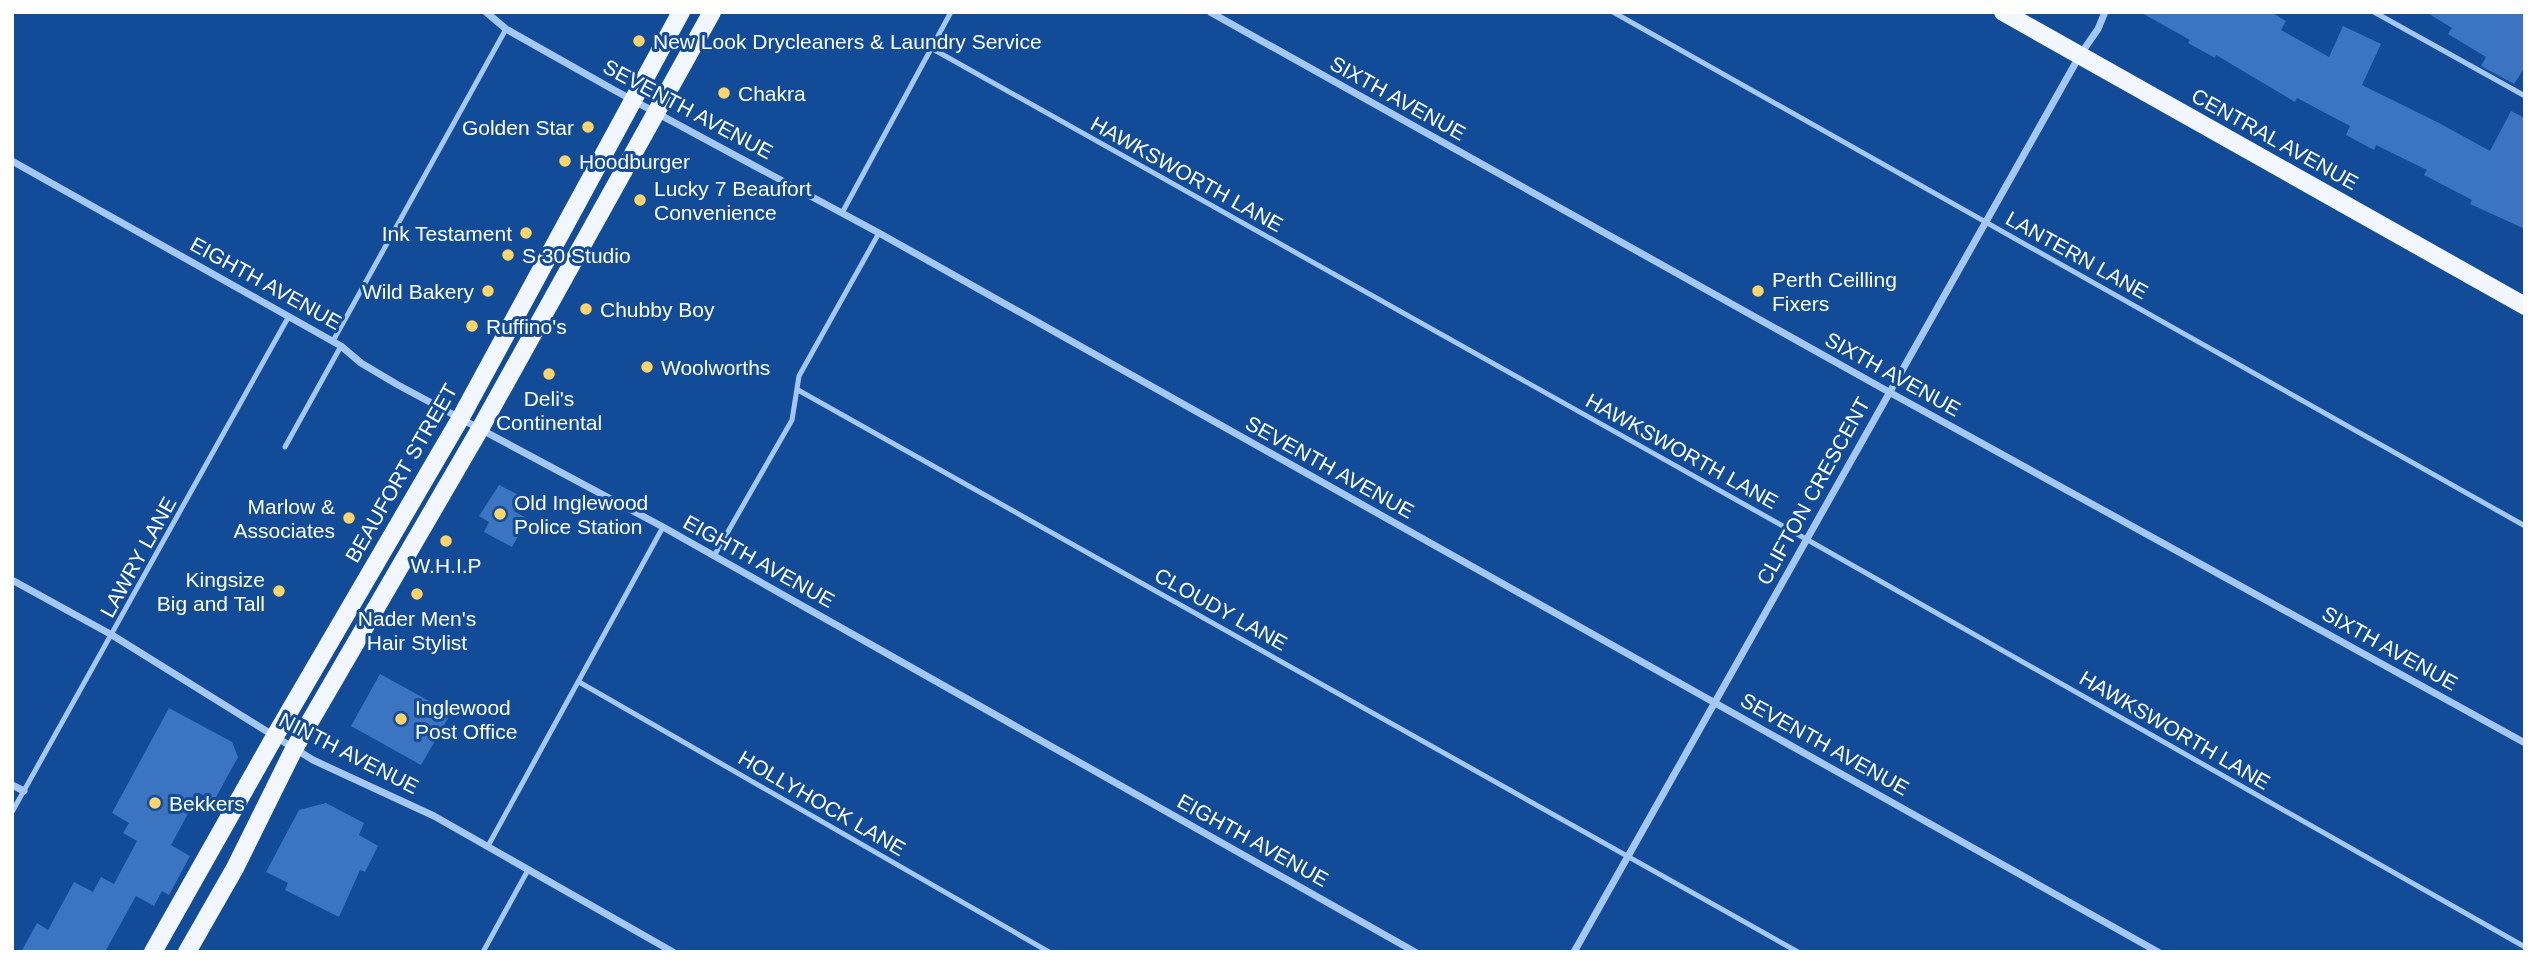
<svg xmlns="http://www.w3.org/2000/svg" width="2537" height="964" font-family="Helvetica,sans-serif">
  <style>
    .building { fill: #3b75c1 }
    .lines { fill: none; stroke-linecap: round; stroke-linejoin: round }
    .service { stroke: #a4c7f4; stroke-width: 5 }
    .minor { stroke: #a4c7f4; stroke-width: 7 }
    .primary { stroke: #f1f6ff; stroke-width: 18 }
    .poi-dot { fill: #ffd567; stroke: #124c99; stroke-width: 2.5 }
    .labels { text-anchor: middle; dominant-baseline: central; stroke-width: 6; stroke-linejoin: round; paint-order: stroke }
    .poi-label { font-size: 21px; fill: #fff; stroke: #124c99; text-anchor: start }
    .street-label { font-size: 21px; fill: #fff; stroke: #124c99 }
  </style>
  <rect width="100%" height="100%" fill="#124c99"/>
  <path class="building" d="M2140 12H2271L2286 21 2281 30 2329 57 2343 26 2381 44 2362 85 2439 123 2490 151 2511 111 2525 118V229L2470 204 2472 200 2424 175 2427 170 2376 145 2374 150 2346 135 2350 126 2297 98 2295 102 2216 55 2215 58 2188 43 2190 40Z
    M2426 12H2525V67L2514 84 2481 66 2486 57 2448 34 2452 28Z
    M499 485 523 497 514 511 528 519 512 547 484 532 489 522 479 516Z
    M380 674 451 713 421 765 351 726Z
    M169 708 232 742 238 757 214 801 199 793 171 845 190 856 169 895 162 891 154 906 136 896 105 952H21L37 923 48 930 74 882 93 892 101 877 114 884 137 841 123 833 129 823 112 813Z
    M326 803 364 823 359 835 378 846 365 872 360 870 339 917 285 890 288 883 266 872 299 810Z"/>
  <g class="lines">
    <path class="service" d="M1613 12 2525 526
      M2374 12 2525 96
      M931 48 1806 539 2525 947
      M842 213 951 12
      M333 341 506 29
      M798 390 1798 952
      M285 447 341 346
      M714 556 792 420 799 376 879 233
      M579 682 1049 952
      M12 812 289 316
      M488 846 663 527
      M483 952 528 870"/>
    <path class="minor" d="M486 12 506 29 614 90 879 233 2158 952
      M1210 12 1889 392 2525 743
      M12 161 341 346 361 363 398 385 663 527 1415 952
      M12 580 112 635 313 760 434 816 673 952
      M12 785 24 791
      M1574 952 2080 55 2098 29 2105 12"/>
    <path class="primary" d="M2003 12 2525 306
      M153 952 275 736 460 419 681 12
      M187 952 235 868 294 749 480 429 712 12"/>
  </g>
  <g class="poi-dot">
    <circle cx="639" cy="41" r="7"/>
    <circle cx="724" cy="93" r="7"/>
    <circle cx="588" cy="127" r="7"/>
    <circle cx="565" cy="161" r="7"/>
    <circle cx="640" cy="200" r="7"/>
    <circle cx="526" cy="233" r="7"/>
    <circle cx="508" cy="255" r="7"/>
    <circle cx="488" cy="291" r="7"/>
    <circle cx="1758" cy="291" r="7"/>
    <circle cx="586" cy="309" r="7"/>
    <circle cx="472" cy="326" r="7"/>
    <circle cx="647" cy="367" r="7"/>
    <circle cx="549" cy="374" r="7"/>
    <circle cx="500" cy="514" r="7"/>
    <circle cx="349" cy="518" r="7"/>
    <circle cx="446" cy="541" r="7"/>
    <circle cx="279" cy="591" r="7"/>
    <circle cx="417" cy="594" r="7"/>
    <circle cx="401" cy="719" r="7"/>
    <circle cx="155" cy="803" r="7"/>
  </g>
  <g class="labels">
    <g class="poi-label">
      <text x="653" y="41">New Look Drycleaners &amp; Laundry Service</text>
      <text x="738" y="93">Chakra</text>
      <text x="574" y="127" text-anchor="end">Golden Star</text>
      <text x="579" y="161">Hoodburger</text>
      <text x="654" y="188">Lucky 7 Beaufort<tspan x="654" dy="24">Convenience</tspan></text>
      <text x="512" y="233" text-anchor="end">Ink Testament</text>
      <text x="522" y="255">S 30 Studio</text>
      <text x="1772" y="279">Perth Ceilling<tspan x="1772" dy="24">Fixers</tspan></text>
      <text x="474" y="291" text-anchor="end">Wild Bakery</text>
      <text x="600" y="309">Chubby Boy</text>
      <text x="486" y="326">Ruffino's</text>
      <text x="661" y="367">Woolworths</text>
      <text x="549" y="398" text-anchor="middle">Deli's<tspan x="549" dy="24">Continental</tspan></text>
      <text x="514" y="502">Old Inglewood<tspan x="514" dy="24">Police Station</tspan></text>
      <text x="335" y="506" text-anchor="end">Marlow &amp;<tspan x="335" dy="24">Associates</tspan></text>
      <text x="446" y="565" text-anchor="middle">W.H.I.P</text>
      <text x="265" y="579" text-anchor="end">Kingsize<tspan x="265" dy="24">Big and Tall</tspan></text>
      <text x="417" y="618" text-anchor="middle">Nader Men's<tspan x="417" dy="24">Hair Stylist</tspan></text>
      <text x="415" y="707">Inglewood<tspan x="415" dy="24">Post Office</tspan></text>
      <text x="169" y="803">Bekkers</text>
    </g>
    <g class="street-label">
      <text transform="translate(1398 98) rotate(29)">SIXTH AVENUE</text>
      <text transform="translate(688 109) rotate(28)">SEVENTH AVENUE</text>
      <text transform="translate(2275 139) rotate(29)">CENTRAL AVENUE</text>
      <text transform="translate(1187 174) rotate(29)">HAWKSWORTH LANE</text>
      <text transform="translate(2077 255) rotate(29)">LANTERN LANE</text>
      <text transform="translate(266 283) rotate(29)">EIGHTH AVENUE</text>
      <text transform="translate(1893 374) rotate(29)">SIXTH AVENUE</text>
      <text transform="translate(1682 451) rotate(29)">HAWKSWORTH LANE</text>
      <text transform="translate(1330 467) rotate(29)">SEVENTH AVENUE</text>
      <text transform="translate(401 473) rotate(-60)">BEAUFORT STREET</text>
      <text transform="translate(1813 491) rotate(-61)">CLIFTON CRESCENT</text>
      <text transform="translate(138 557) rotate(-61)">LAWRY LANE</text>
      <text transform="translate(759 561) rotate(29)">EIGHTH AVENUE</text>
      <text transform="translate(1221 609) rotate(29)">CLOUDY LANE</text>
      <text transform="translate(2390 648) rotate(29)">SIXTH AVENUE</text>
      <text transform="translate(2175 730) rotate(30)">HAWKSWORTH LANE</text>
      <text transform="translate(1825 744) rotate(29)">SEVENTH AVENUE</text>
      <text transform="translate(349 753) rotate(27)">NINTH AVENUE</text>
      <text transform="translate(822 803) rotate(30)">HOLLYHOCK LANE</text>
      <text transform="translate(1253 840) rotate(29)">EIGHTH AVENUE</text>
    </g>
  </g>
  <rect width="2537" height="964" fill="none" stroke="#ffffff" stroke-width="28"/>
</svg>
